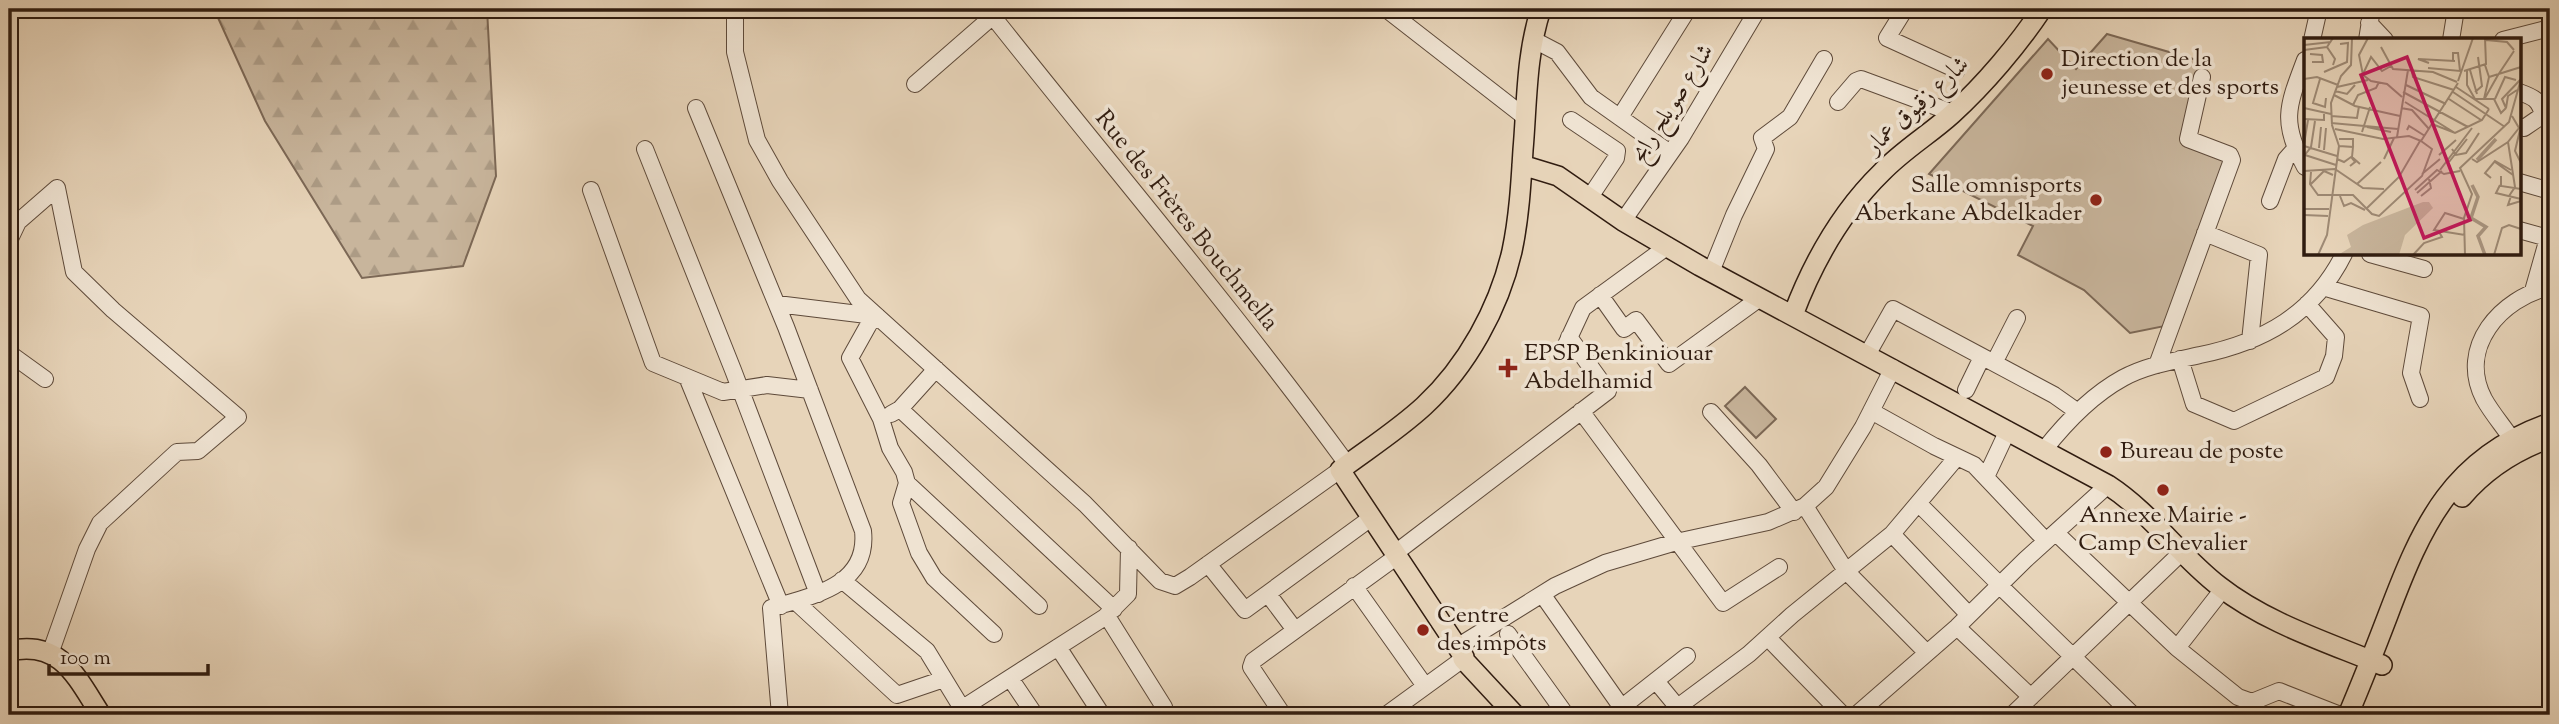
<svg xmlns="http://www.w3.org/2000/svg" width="2559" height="724" font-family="'Sorts Mill Goudy',Amiri,serif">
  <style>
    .grass { fill: #c8b59c; stroke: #7c6856; stroke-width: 2 }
    .forest { fill: url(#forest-firs); stroke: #7c6856; stroke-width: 2 }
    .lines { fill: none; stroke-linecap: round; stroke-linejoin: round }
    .minor-casing { stroke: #5e4a3a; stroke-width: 18 }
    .major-casing { stroke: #301c10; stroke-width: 22 }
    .minor { stroke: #efe3d2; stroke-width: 16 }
    .major { stroke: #e7d4b9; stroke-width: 19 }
    .poi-dot { fill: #8f2418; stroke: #efe3d2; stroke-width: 2.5 }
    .labels { text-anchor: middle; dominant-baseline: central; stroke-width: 7; stroke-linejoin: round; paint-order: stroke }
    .poi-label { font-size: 24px; fill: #301c10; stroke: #efe3d2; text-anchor: start }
    .street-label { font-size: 24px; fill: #301c10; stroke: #efe3d2 }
    .inset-river { fill: none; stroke: #a99580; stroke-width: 3.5 }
    .inset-road { fill: none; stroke: #9e8a75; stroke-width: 2 }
    .view { fill: #c2185b; fill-opacity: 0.15; stroke: #c2185b; stroke-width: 3.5 }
    .inset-edge { fill: none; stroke: #301c10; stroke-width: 3.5 }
  </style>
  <defs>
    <pattern id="forest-firs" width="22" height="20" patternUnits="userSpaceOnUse" patternTransform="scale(1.75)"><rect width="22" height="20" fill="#c8b59c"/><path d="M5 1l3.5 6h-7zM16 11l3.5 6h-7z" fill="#ac9b85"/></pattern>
  </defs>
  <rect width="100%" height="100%" fill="#e7d4b9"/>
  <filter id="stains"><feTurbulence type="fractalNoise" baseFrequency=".00286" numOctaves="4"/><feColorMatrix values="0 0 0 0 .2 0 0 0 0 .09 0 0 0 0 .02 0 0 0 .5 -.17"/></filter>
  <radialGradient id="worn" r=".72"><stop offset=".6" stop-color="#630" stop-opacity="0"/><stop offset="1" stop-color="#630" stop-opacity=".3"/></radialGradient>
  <path class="grass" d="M2107 34 2207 63 2181 140 2226 156 2165 326 2130 333 2084 290 2018 255 2033 226 1929 174 2048 39 2076 69Z
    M1745 387 1776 419 1756 438 1725 406Z"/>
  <path class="forest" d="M214 9H487L496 176 463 266 362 278 265 121Z"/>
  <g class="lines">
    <defs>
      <path id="minor" d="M735 9V52L757 140 780 181 858 299 1085 504 1160 581 1175 586 1190 577 1340 470
        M987 9C1107 161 1233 308 1347 464
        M1386 9 1526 118
        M1905 9 1887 38 1957 70
        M2369 23 2385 40
        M1534 40 1557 52 1591 97 1670 153
        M2312 40 2319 9
        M2367 40 2372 9
        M2451 40 2456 9
        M2503 40 2550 28
        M2305 60C2288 105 2280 122 2305 167
        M915 84 993 16
        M2519 92C2533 97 2539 99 2543 115L2524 128 2519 127
        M1838 102 1856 81 1861 79 1953 113
        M696 108 786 327 863 531C869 586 812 596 771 608L780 715
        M1620 117 1688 9
        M1571 120 1617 151 1616 158 1590 197
        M645 149 733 370 818 594
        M2519 182 2550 191
        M591 190 653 363 723 392 767 385 810 390
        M2270 201 2286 159 2295 149
        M1623 221 1681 138 1758 9
        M2519 230 2548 238
        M2205 233 2259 255 2250 341
        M9 241 18 222 57 188
        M2370 254 2424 269
        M1711 272 1734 215 1766 149 1762 138 1790 117 1824 59
        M2323 287 2421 316 2411 373 2420 399
        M2533 291 2550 231
        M1600 295 1624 329 1636 320 1669 364 1760 298
        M777 304 875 316
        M877 316 869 324 850 358 881 419 890 448 904 472 907 483 901 503 919 553 934 578 994 634
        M1563 351 1583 308 1668 246
        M9 353 45 379
        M1867 355 1893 309 2054 395 2078 412
        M2180 359 2194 404 2234 421 2326 377 2334 356 2336 337 2307 304
        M1994 363 2017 318
        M2157 365 2232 160 2230 155 2188 139 2202 77
        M687 377 781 606
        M1966 390 1982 357
        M900 409 1114 609
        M1581 411 1723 603 1779 567
        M1871 411 1934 446 1974 465 2046 541
        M1711 412 1759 465 1794 512
        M891 414 900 409 936 369
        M2518 449C2508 431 2494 417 2484 399 2457 347 2501 298 2550 287
        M2044 450C2066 422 2092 395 2123 378 2147 365 2174 361 2200 355 2264 342 2314 314 2344 254
        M1986 477 2008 430
        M907 483 1039 606
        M1919 504 1999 584
        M1805 506 1846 571 1927 653
        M2056 533 2177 648 2238 697 2252 702
        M1892 534 1969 615
        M1394 554 1608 391 1569 337
        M1208 564 1245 610 1371 518
        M842 580 927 651 966 715
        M1999 585 2133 715
        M1354 586 1425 686
        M1268 594 1295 630
        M1542 594 1622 708
        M795 601 897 695 944 679
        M1107 616 1164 707
        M1957 627 2031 697
        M1508 634 1566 715
        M1768 638 1843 715
        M1058 647 1102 715
        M1457 647 1555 586 1605 563 1676 542 1768 522 1805 506 1826 487 1863 427 1893 368
        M2177 648 2223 589
        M50 654 87 549 100 523 177 452 198 451 238 417 113 310 74 272 57 188
        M1010 678 1035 715
        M1656 681 1684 715
        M952 715 1105 617 1128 594 1129 548
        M1283 715 1251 667 1253 661 1396 557
        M1386 715 1463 659
        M1612 715 1687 656
        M1667 715 1749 654 1792 615 1892 534 1957 457
        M1856 715 1957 627 2025 560 2108 485
        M2012 715 2182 552
        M2246 715 2252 702 2279 691 2340 715"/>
      <path id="major" d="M1522 165 1558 176 1623 221 1700 266 2108 485C2151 513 2179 555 2219 586 2266 623 2327 642 2382 665
        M1793 315C1813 262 1841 212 1882 172 1903 150 1930 134 1952 114 1984 85 2018 45 2042 9
        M2462 497C2486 469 2516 450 2550 438
        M9 651C61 639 77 678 101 715
        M1515 715 1463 659 1464 657 1340 470C1368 449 1398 430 1424 406 1467 366 1499 308 1512 251 1519 218 1521 184 1523 150 1527 104 1526 54 1541 9
        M2348 715C2362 682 2375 649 2388 615 2422 525 2452 457 2550 423"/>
    </defs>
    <use href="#minor" class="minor-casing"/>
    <use href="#major" class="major-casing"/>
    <use href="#minor" class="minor"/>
    <use href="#major" class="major"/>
  </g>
  <g class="poi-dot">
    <circle cx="2047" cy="74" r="7"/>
    <circle cx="2096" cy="200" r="7"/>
    <path d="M1504.5 357.5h7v7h7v7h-7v7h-7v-7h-7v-7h7z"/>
    <circle cx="2106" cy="452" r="7"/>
    <circle cx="2163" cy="490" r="7"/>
    <circle cx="1423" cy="630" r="7"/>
  </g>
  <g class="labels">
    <g class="poi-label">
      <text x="2061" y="60">Direction de la<tspan x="2061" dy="28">jeunesse et des sports</tspan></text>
      <text x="2082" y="186" text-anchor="end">Salle omnisports<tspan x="2082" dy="28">Aberkane Abdelkader</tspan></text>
      <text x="1524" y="354">EPSP Benkiniouar<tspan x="1524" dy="28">Abdelhamid</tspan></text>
      <text x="2120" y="452">Bureau de poste</text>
      <text x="2163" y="516" text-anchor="middle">Annexe Mairie -<tspan x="2163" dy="28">Camp Chevalier</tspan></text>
      <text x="1437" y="616">Centre<tspan x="1437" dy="28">des impôts</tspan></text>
    </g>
    <g class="street-label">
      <text transform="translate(1673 104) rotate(-58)">شارع صويلح رابح</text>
      <text transform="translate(1918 106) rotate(-43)">شارع زقيوق عمار</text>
      <text transform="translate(1186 221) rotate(51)">Rue des Frères Bouchmella</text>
    </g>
  </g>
  <g transform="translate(2304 38)">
    <rect width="217" height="217" fill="#e7d4b9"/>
    <path d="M119 164H125L129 170 101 197 95 217H34L47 209 43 197 59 187Z" fill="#c8b59c"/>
    <path class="inset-river" d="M173 122 192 101M168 147 174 159 167 180 182 189 174 198 181 217"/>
    <path class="inset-road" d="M64 0 55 17 59 37 67 43 83 46 98 59M182 2 203 4 210 12M0 7 27 4M77 9 89 31 129 34 153 44M0 12 23 9M6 16 18 17 19 24H8M125 25 114 21 151 23M29 27 31 21 23 9 29 0M124 30 156 33 154 15H149V23M166 32 173 56M108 33 109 39 150 52M160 33 182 26 181 0M163 33V47L171 61H190L197 75 202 70M20 34 43 24 44 5 36 6M59 36 67 19 78 33 87 28M194 37 210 13M185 39 217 29M0 41 13 39 34 47M16 41 9 65 21 69 22 60M154 43 169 0M102 47 142 66M33 49 64 42M152 49 185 71M31 53 43 56 51 47M99 54 164 89M149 54 201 89M171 54 178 48 174 19M30 57 51 68 96 78M181 60 194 37M145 61 177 82M180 61 185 39 181 27M191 61 201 39 212 42M101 64 151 95M49 67 54 57 72 50 75 44M0 70 27 76M97 70 108 72 125 91M202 70 198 61 217 41M202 70 204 58 213 52M27 78 53 80 55 68M0 81 20 82V76M27 85 94 91M128 86 151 95 178 82 185 71M63 89 87 94M31 91 79 101 105 98 117 103 154 45M103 92 105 88 121 98M216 92 211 113 217 125M58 94 66 69M93 99 104 32M35 101H49V109M0 106 4 82M0 108 33 118M35 108 49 109 48 119 56 126M15 110 17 89M148 111 152 117 162 115 175 95M20 112 22 90M1 117 32 127M135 117 152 102M0 118 7 109 11 83M33 121 40 124 47 119 51 124 46 128M80 121 90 100M168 121 173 124 204 104M145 124 163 101M191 124 209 137M31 131 59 150 80 151M136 132 168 90M0 133 31 131M7 134 6 146 14 157H49L68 176 75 178 118 138 128 111 117 103M118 136 136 121M197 138V148L217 151M187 140 181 135 191 123 207 132M7 146 20 133 29 137M53 146 77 124M196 147 192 155 217 161M111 152 133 132 140 136 156 133M113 155 138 133M36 158 40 168 47 165 61 172M117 158 127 150 125 141M205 158 211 149 204 104 215 90 208 78M207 158 204 167 217 163M63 170 95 139 116 103M0 171H25M0 177 24 178M160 181 141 175 130 192 161 197M14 217 23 197 35 108 28 87 27 65 37 38 47 27 48 0M109 217 120 205 138 199 135 194M161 217 160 180 168 156 156 130 205 84 217 41M190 217 198 190 205 187 217 191"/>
    <path class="view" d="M103 19 166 182 120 200 57 37Z"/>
    <rect width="217" height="217" class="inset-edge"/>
  </g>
  <rect width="2559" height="724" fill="none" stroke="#e7d4b9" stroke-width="35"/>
  <rect x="10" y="10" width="2538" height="703" fill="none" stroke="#301c10" stroke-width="3.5"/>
  <rect x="18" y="18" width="2524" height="689" fill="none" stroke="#301c10" stroke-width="2"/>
  <path d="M49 664v10h159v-10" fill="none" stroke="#301c10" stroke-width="3.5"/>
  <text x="60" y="664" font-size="21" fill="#301c10" stroke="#efe3d2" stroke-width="5" paint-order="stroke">100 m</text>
  <rect width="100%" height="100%" filter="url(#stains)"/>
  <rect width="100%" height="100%" fill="url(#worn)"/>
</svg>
